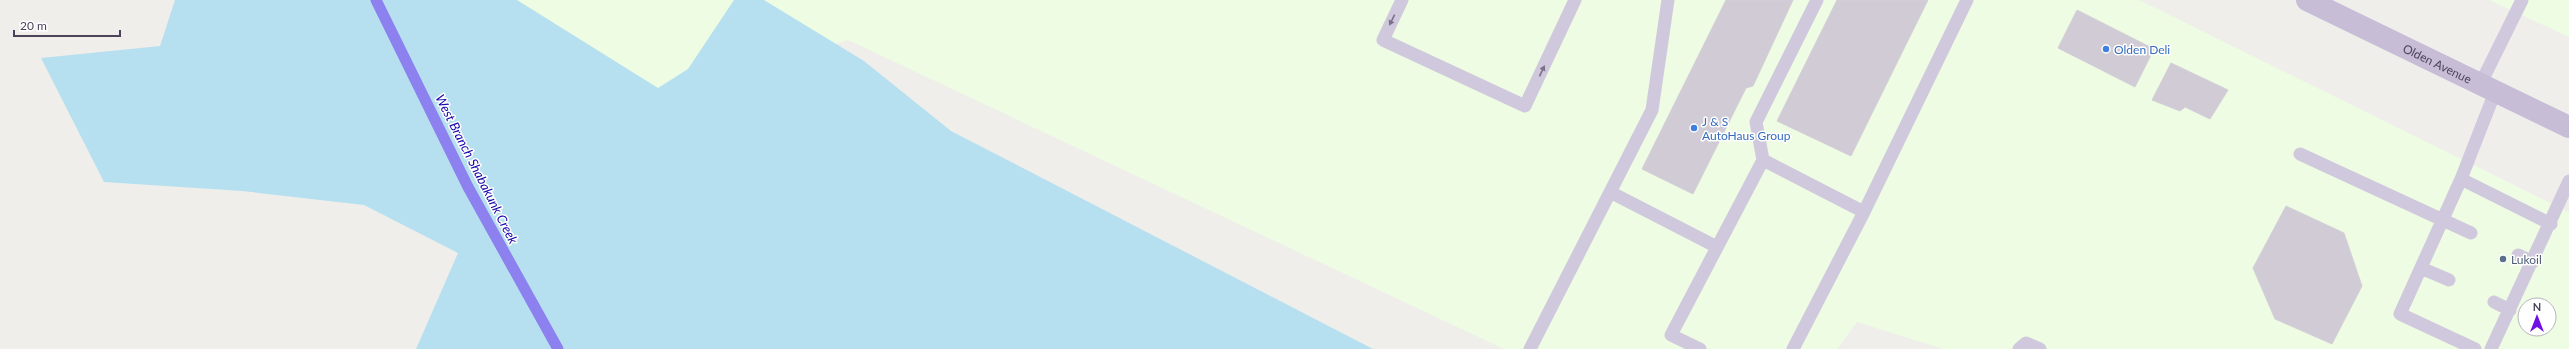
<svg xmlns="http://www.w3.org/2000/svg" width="2569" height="349" font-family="Lato,sans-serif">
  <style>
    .commercial { fill: #edfce2; fill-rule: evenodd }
    .green { fill: #b6e0f0 }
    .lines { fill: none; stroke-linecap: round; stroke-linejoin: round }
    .stream { stroke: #8c81ef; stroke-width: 11 }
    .building { fill: #d0cbd4; stroke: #d4cfd8 }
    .service { stroke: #d0c9dd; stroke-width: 13 }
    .secondary { stroke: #c7bdd6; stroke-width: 22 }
    .oneway { fill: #7a7288 }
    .shop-dot { fill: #3f7fe0; stroke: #fff; stroke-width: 1.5 }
    .service-dot { fill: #5c6f8a; stroke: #fff; stroke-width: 1.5 }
    .labels { text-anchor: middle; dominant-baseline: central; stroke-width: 3; stroke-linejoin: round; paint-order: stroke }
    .shop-label { font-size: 12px; fill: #366cbe; stroke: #fff; text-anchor: start }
    .street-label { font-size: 12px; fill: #4b435a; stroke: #fff }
    .service-label { font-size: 12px; fill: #4e5e75; stroke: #fff; text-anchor: start }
    .water-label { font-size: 13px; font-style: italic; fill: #1606aa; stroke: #fff }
  </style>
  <rect width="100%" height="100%" fill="#efeeeb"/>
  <path class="commercial" d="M509 0H2139L2569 212V349H1943L1857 322 1837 349H1504L848 40 651 107ZM2525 305H2549V329H2525Z
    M2489 0H2569V37Z"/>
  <path class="green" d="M175 0H517L658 88 688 69 734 0H764L864 61 951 131 1373 349H416L458 253 364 205 242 191 104 182 41 58 160 46Z"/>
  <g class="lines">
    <path class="stream" d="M376 0 468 187 558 349"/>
  </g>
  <path class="building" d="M1726 0H1793L1753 86 1746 88 1693 194 1642 169Z
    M1837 0H1928L1851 156 1777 121Z
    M2077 10 2154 49 2135 87 2058 48Z
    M2171 63 2228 90 2210 119 2185 107 2180 111 2152 100Z
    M2286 206 2344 233 2362 286 2332 344 2275 319 2253 268Z"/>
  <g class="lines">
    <path class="service" d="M1402 0 1383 40 1525 106 1575 0
      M2480 85 2522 0
      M2300 154 2471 233
      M1763 160 1756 122 1817 0
      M2461 179 2551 224
      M1610 192 1717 247
      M2518 255 2533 262
      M2421 268 2449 280
      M2494 302 2510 310
      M1530 349 1652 110 1668 0
      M1700 349 1671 335 1763 160 1864 212
      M1793 349 1864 212 1967 0
      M2019 349 2026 343 2040 349
      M2475 349 2400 314 2461 179 2495 92
      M2491 349 2569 181"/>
    <path class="secondary" id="s1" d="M2307 0 2569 127"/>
  </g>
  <defs><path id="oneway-solid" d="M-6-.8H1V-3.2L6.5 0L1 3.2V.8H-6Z"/></defs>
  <g class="oneway">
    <use href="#oneway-solid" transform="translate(1392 20) rotate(116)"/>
    <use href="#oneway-solid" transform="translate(1542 71) rotate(-65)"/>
  </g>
  <g class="shop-dot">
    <circle cx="2106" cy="49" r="4"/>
    <circle cx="1694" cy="128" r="4"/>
  </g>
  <circle class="service-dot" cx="2503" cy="259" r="4"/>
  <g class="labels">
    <g class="shop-label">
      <text x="2114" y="49">Olden Deli</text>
      <text x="1702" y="121">J &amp; S<tspan x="1702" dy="14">AutoHaus Group</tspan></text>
    </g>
    <g class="street-label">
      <text stroke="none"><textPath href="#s1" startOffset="145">Olden Avenue</textPath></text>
    </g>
    <g class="service-label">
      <text x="2511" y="259">Lukoil</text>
    </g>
    <g class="water-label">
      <text transform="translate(477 169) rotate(63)">West Branch Shabakunk Creek</text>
    </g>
  </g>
  <g transform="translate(2537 317)"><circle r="19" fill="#ffffff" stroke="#b7b4bd"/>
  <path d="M0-3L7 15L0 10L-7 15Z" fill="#6f11e3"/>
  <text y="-6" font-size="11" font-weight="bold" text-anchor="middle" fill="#4b435a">N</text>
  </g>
  <path d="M14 30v6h106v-6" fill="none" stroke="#4b435a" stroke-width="2"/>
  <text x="20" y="30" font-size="12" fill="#4b435a" stroke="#ffffff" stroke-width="3" paint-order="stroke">20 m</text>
</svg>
